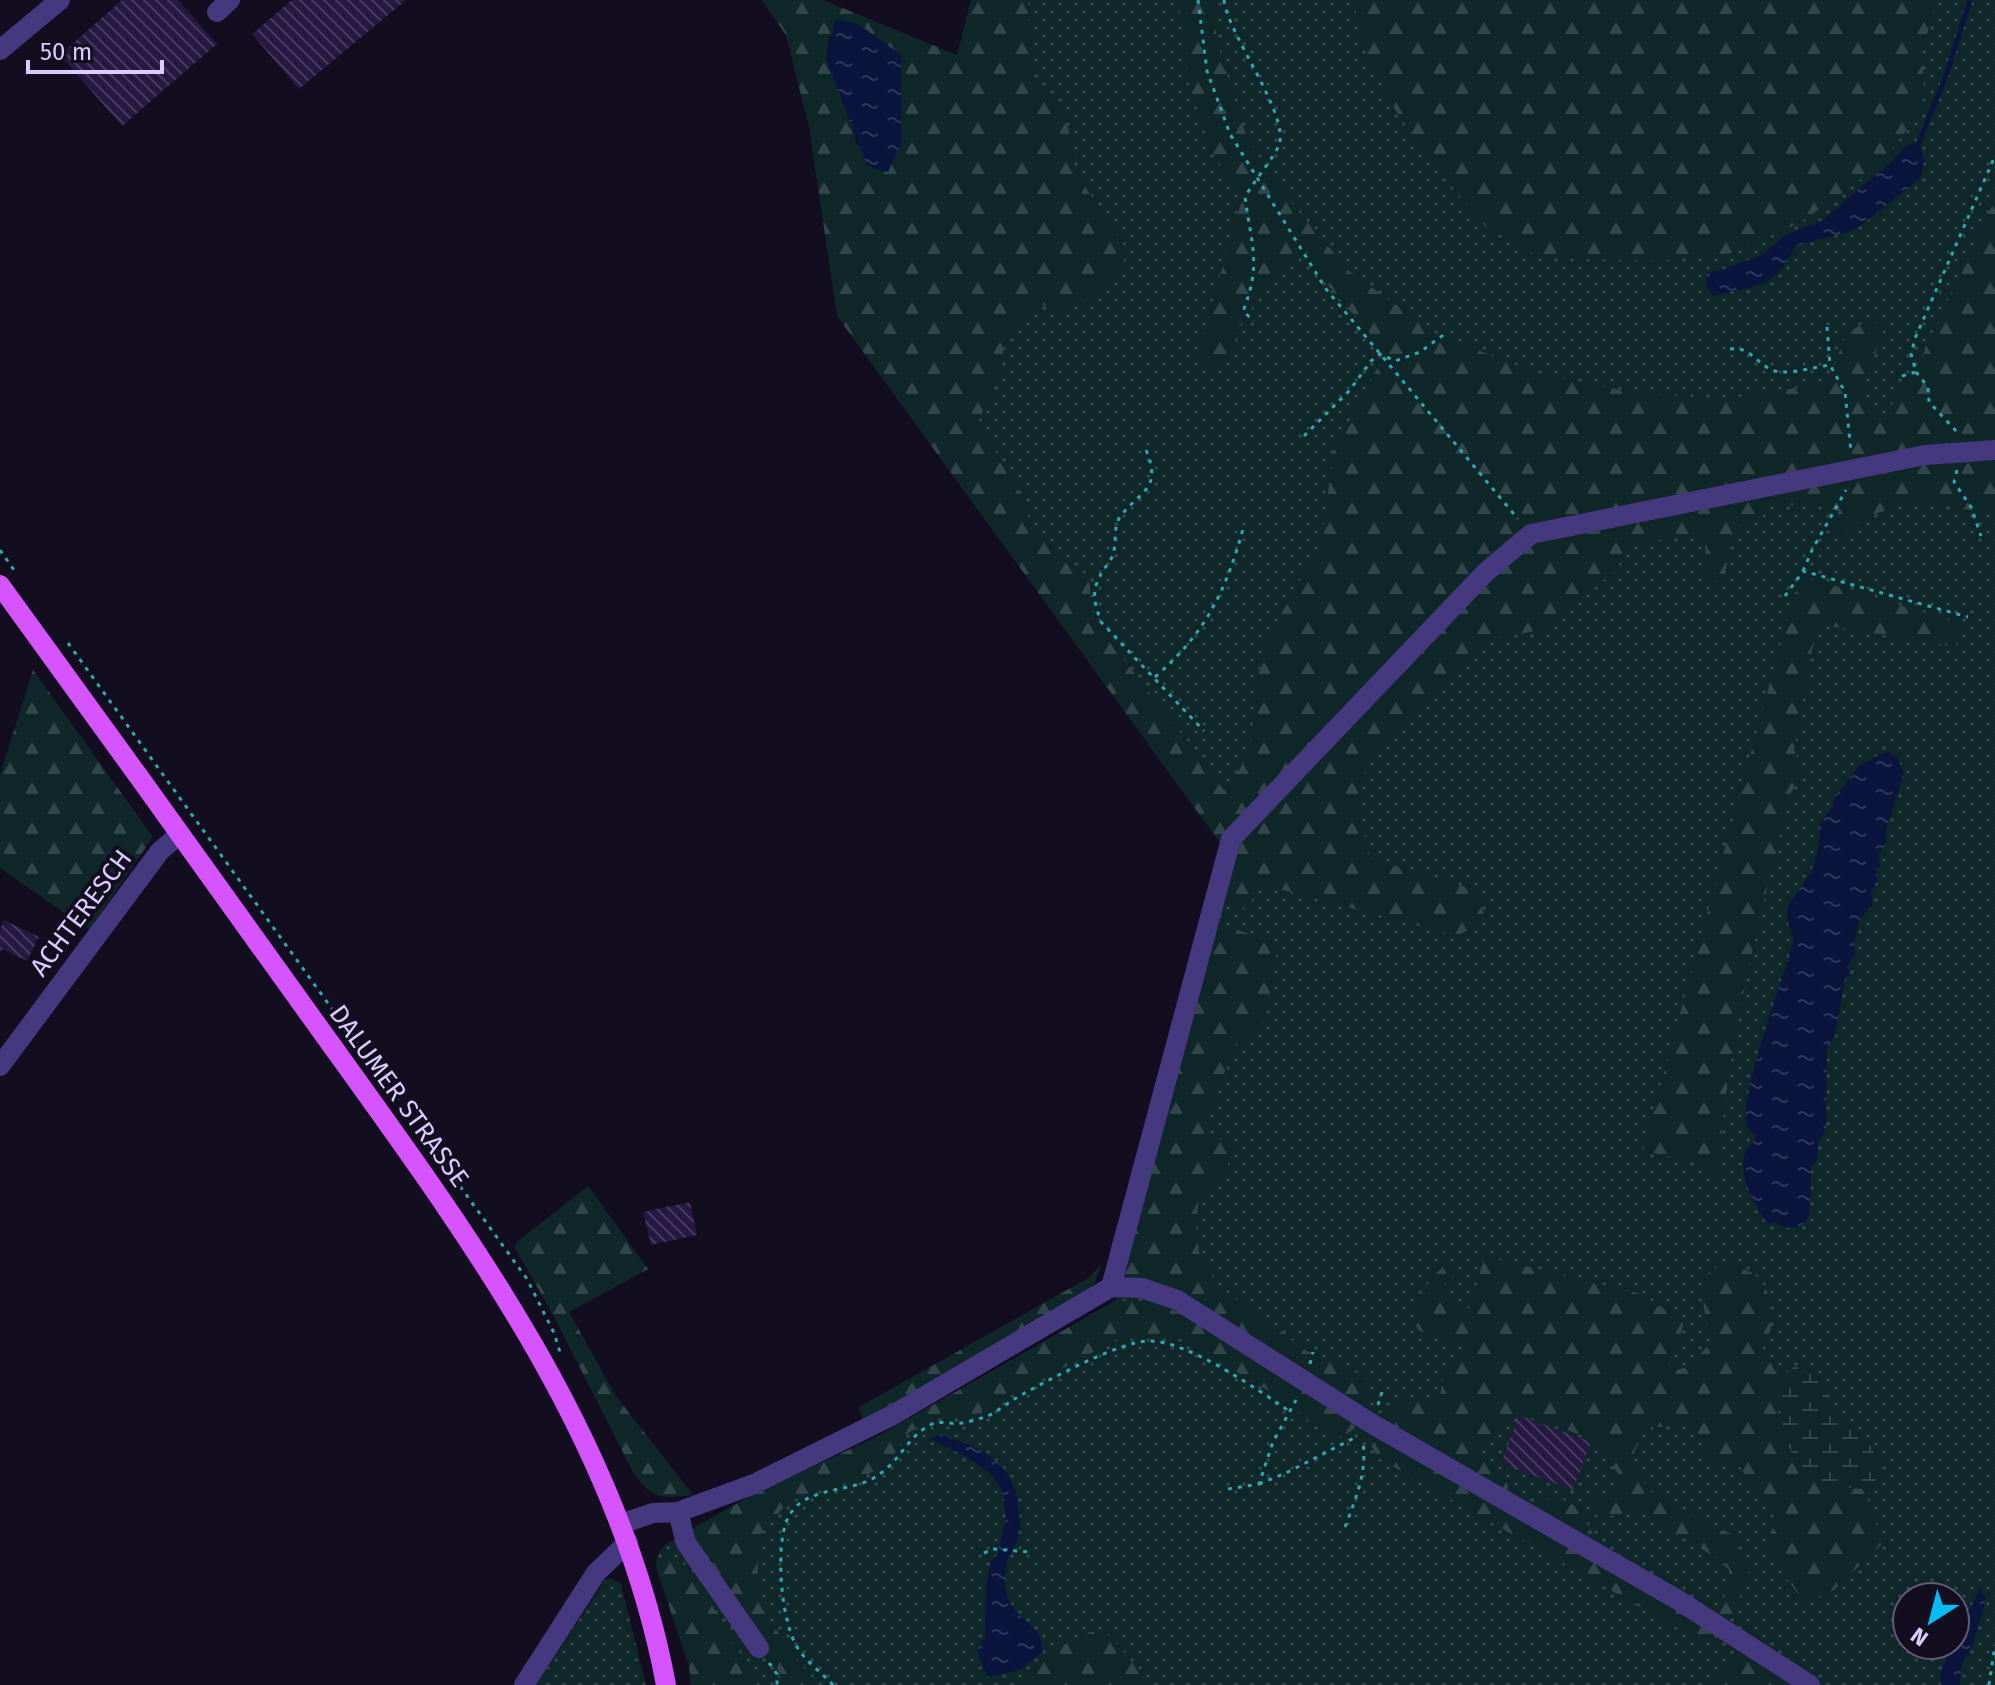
<svg xmlns="http://www.w3.org/2000/svg" width="1995" height="1685" font-family="'Fira Sans',sans-serif">
  <style>
    .grass { fill: url(#grass-dots); fill-rule: evenodd }
    .forest { fill: url(#forest-firs); fill-rule: evenodd }
    .wetland { fill: url(#wetland-marsh) }
    .water { fill: url(#water-ripples) }
    .lines { fill: none; stroke-linecap: round; stroke-linejoin: round }
    .stream { stroke: #09153c; stroke-width: 5 }
    .building { fill: url(#building-back-hatch) }
    .path { stroke: #2ea7b1; stroke-width: 3; stroke-dasharray: 4 6; stroke-linecap: butt }
    .minor { stroke: #44387f; stroke-width: 20 }
    .major { stroke: #d554fe; stroke-width: 20 }
    .labels { text-anchor: middle; dominant-baseline: central; stroke-width: 8; stroke-linejoin: round; paint-order: stroke }
    .street-label { font-size: 26px; fill: #d9ccff; stroke: #130d20 }
  </style>
  <defs>
    <pattern id="grass-dots" width="8" height="8" patternUnits="userSpaceOnUse" patternTransform="scale(2)"><rect width="8" height="8" fill="#10272a"/><path d="M2 2h.1M6 6h.1" fill="none" stroke="#32454a" stroke-width="1.8" stroke-linecap="round"/></pattern>
    <pattern id="forest-firs" width="22" height="20" patternUnits="userSpaceOnUse" patternTransform="scale(2)"><rect width="22" height="20" fill="#10272a"/><path d="M5 1l3.5 6h-7zM16 11l3.5 6h-7z" fill="#32454a"/></pattern>
    <pattern id="wetland-marsh" width="20" height="14" patternUnits="userSpaceOnUse" patternTransform="scale(2)"><rect width="20" height="14" fill="#10272a"/><path d="M1 5h8M5 5V1M11 12h8M15 12V8" fill="none" stroke="#32454a"/></pattern>
    <pattern id="water-ripples" width="26" height="14" patternUnits="userSpaceOnUse" patternTransform="scale(2)"><rect width="26" height="14" fill="#09153c"/><path d="M2 4q2-2 4 0t4 0M15 11q2-2 4 0t4 0" fill="none" stroke="#2c3659"/></pattern>
    <pattern id="building-back-hatch" width="6" height="6" patternUnits="userSpaceOnUse" patternTransform="scale(2)"><rect width="6" height="6" fill="#261941"/><path d="M-1 5l2 2M0 0l6 6M5-1l2 2" fill="none" stroke="#45395e"/></pattern>
  </defs>
  <rect width="100%" height="100%" fill="#130d20"/>
  <path class="grass" d="M1028 0H1995V1685H691L689 1666 656 1567 657 1556 665 1545 747 1498 880 1435 1115 1301 1225 899V791L1097 624 1091 608 1090 578 1066 562 1029 523 1026 503 978 422 994 386 1006 341 1022 319 1039 304 1064 311 1128 252 1074 170 1071 140 1063 108 1031 77ZM1907 1597H1955V1645H1907Z
    M611 1578 621 1584 646 1685H536L605 1580Z"/>
  <path class="forest" d="M762 0H823L957 55 971 0H1028L1031 77 1063 108 1071 140 1074 170 1128 252C1110 289 1101 294 1064 311L1039 304 1022 319 1006 341 994 386 978 422 1026 503 1029 523 1066 562 1090 578 1091 608 1097 624 1224 790 1249 756 1262 649 1321 542 1334 449 1386 352 1327 284 1303 245 1253 306 1241 326 1236 328V339L1217 369C1202 366 1200 355 1201 342L1242 199 1211 150 1189 83 1178 0H1214L1217 41 1247 139 1290 201 1349 271 1435 333 1536 373 1636 393 1725 399 1829 383 1845 335 1866 321 1886 324 1864 383 1865 410 1887 415 1904 379 1919 376 1925 348 1995 200V514L1914 501 1866 517 1842 535 1828 531 1839 511 1816 506 1764 504 1763 518 1735 527 1723 582 1706 581 1705 535 1634 543 1613 573 1540 630 1492 639 1385 738 1362 777 1359 813 1370 858 1473 889 1484 913 1474 927 1457 936 1261 884 1247 909 1225 899 1220 843 837 316 809 127 786 35ZM830 35 900 112 901 143 857 145 849 113 826 59Z
    M1353 0H1937L1922 52 1924 98 1908 128 1881 165 1801 222 1731 253 1660 261 1541 258 1485 226 1440 173 1394 108 1365 51Z
    M1808 578 1960 623 1956 647 1817 624 1794 749 1804 777 1791 792C1759 919 1726 1046 1718 1176L1698 1164 1643 1150 1794 594Z
    M33 670 153 837 89 930 0 868V775Z
    M1219 923 1278 945 1265 1022 1233 1047 1205 1130 1230 1145 1228 1167 1217 1187 1201 1192 1195 1219 1199 1252 1218 1286 1307 1351 1362 1375 1367 1382 1366 1414 1122 1281Z
    M588 1186 648 1269 569 1312 616 1396 693 1495C660 1498 653 1501 633 1472L553 1315 515 1248 517 1242Z
    M1484 1256 1641 1294 1684 1322 1678 1343 1667 1357 1671 1371 1689 1367 1711 1342C1708 1325 1697 1290 1706 1276 1709 1271 1718 1267 1722 1264 1750 1269 1766 1275 1770 1305 1772 1326 1774 1327 1762 1346L1779 1378 1778 1413 1804 1471 1830 1486 1864 1489 1883 1543 1834 1590 1805 1603 1767 1552 1775 1518 1739 1466 1712 1465 1693 1425 1643 1428 1631 1462 1649 1490 1719 1530 1730 1533 1750 1569C1738 1598 1732 1638 1695 1638L1378 1458 1366 1436 1382 1412 1394 1400 1439 1402 1443 1378 1465 1346 1419 1331 1414 1323C1420 1296 1427 1279 1449 1262L1457 1268V1274L1447 1280 1440 1294 1448 1302 1471 1309ZM1517 1411 1596 1441 1618 1474 1610 1492 1587 1502 1599 1518 1639 1511 1720 1560 1729 1570 1730 1586 1720 1604 1713 1610 1695 1615 1599 1544 1577 1507 1564 1500 1550 1497 1534 1512 1507 1497 1508 1479 1472 1452Z
    M1102 1264 1094 1284 1085 1294 863 1421 859 1407 1090 1277Z
    M1136 1300 1161 1305 1183 1315 1358 1425 1350 1432 1333 1440 1281 1398 1179 1338 1162 1333 1122 1337 976 1414 937 1416 908 1433 895 1453 876 1470 854 1481 801 1495 783 1508 762 1532 756 1579 766 1615 795 1657 819 1685H783L776 1664 695 1535 696 1526 747 1498 880 1435 1115 1301Z
    M674 1560C704 1568 714 1617 730 1640 741 1655 755 1669 764 1685H691L689 1666 656 1567Z
    M1090 1632H1103L1111 1637 1152 1685H1025L1046 1653Z
    M1735 1651 1747 1654 1795 1685H1706Z"/>
  <path class="wetland" d="M1795 1366 1820 1379 1836 1416 1856 1426 1871 1447 1885 1473 1864 1489C1854 1488 1843 1488 1833 1486 1785 1476 1778 1418 1779 1378Z"/>
  <path class="water" d="M836 18 860 25 901 55V143L888 172 875 169 866 163 826 59Z
    M1919 142 1924 161 1921 178 1855 230 1795 246C1776 290 1755 285 1713 296L1706 285 1707 272 1719 271 1764 254 1785 235 1821 221 1890 163 1907 145Z
    M1887 751 1897 757 1904 773 1886 830V843L1879 854 1880 866 1876 870 1878 879 1871 893 1873 904 1860 919 1854 942 1855 954 1847 968 1852 974 1845 978 1835 1036 1827 1046 1826 1129 1818 1142 1817 1159 1811 1168 1810 1212 1804 1224 1796 1227 1786 1228 1775 1222 1769 1225C1756 1209 1737 1175 1745 1153 1748 1148 1752 1142 1756 1137 1754 1133 1751 1131 1748 1128 1734 1105 1787 970 1794 939L1788 923 1787 907 1811 872 1818 850 1821 822 1833 806 1834 798 1860 765Z
    M940 1434C979 1448 1010 1458 1018 1502 1020 1514 1021 1528 1018 1539 1016 1545 1011 1550 1009 1556 1004 1569 1003 1585 1008 1598 1018 1623 1043 1624 1043 1652L1020 1670 987 1677 977 1650 985 1637 986 1584 991 1561 998 1554 1006 1515 1002 1490 992 1475 965 1456 930 1439Z
    M1980 1588 1986 1599 1973 1644 1961 1668 1960 1685H1941L1940 1673Z"/>
  <g class="lines">
    <path class="stream" d="M1919 142 1946 76 1970 0"/>
  </g>
  <path class="building" d="M122 0H178L217 44 122 126 60 55Z
    M292 0H406L299 89 252 34Z
    M4 920 39 937 27 961 2 949 0 954V929Z
    M690 1202 697 1235 651 1245 643 1212Z
    M1519 1415 1591 1442 1573 1490 1501 1463Z"/>
  <g class="lines">
    <path class="path" d="M1198 0 1207 71 1230 134 1326 289 1518 519
      M1224 0C1227 33 1290 115 1279 145 1275 156 1252 184 1245 197 1251 244 1262 264 1243 311L1254 321
      M1827 327 1830 365
      M1730 349C1752 345 1759 370 1780 372 1795 373 1815 367 1830 365L1845 392 1851 452
      M1916 372 1928 387 1929 402 1958 433
      M1902 376 1916 372 1911 354 1916 336 1995 156
      M1304 436 1350 390 1371 361 1380 354 1395 361 1420 352 1446 333
      M1146 450C1163 490 1139 491 1120 517 1113 527 1117 542 1113 554 1112 559 1107 565 1104 569 1091 590 1093 599 1101 622L1204 731
      M1957 470 1954 482 1971 507 1981 536
      M0 550 16 573
      M1803 571 1812 550 1846 490
      M1785 596 1803 571 1968 617
      M68 643 527 1279 554 1333 560 1352
      M1155 677C1205 634 1226 591 1243 529
      M1310 1364 1313 1352
      M1378 1405 1382 1392
      M1259 1484 1286 1473 1356 1437
      M1228 1489 1259 1484 1273 1442 1296 1400
      M1345 1527C1356 1498 1367 1473 1363 1442
      M984 1553 994 1549 1029 1552
      M769 1663 777 1674V1685
      M833 1685C822 1673 808 1663 799 1650 781 1625 775 1548 787 1520 801 1487 843 1493 870 1480 901 1464 905 1437 932 1424 941 1420 952 1425 962 1423 969 1422 978 1419 985 1417 996 1413 1006 1404 1016 1398 1044 1382 1120 1341 1149 1341 1186 1340 1257 1389 1289 1411
      M1989 1685 1995 1645"/>
    <path class="minor" d="M217 12 230 0
      M0 50 60 0
      M0 1066 160 851 180 834
      M1111 1287 1142 1288 1177 1300 1369 1422 1678 1600 1810 1685
      M678 1512 686 1543 759 1648
      M621 1524 653 1513 678 1512 754 1484 891 1416 1111 1287 1231 839 1486 572 1531 534 1925 455 1995 450
      M524 1685 596 1573 628 1542"/>
    <path class="major" d="M0 585C105 729 208 873 312 1018 459 1223 619 1431 666 1685"/>
  </g>
  <g class="labels">
    <g class="street-label">
      <text transform="translate(81 913) rotate(-53)">ACHTERESCH</text>
      <text transform="translate(399 1096) rotate(54)">DALUMER STRASSE</text>
    </g>
  </g>
  <g transform="translate(1931 1621) rotate(216)"><circle r="38" fill="#130d20" stroke="#625979" stroke-width="2"/>
  <path d="M0-6L14 30L0 20L-14 30Z" fill="#01bdf5"/>
  <text y="-12" font-size="22" font-weight="bold" text-anchor="middle" fill="#d9ccff">N</text>
  </g>
  <path d="M28 60v12h134v-12" fill="none" stroke="#d9ccff" stroke-width="4"/>
  <text x="40" y="60" font-size="24" fill="#d9ccff" stroke="#130d20" stroke-width="6" paint-order="stroke">50 m</text>
</svg>
